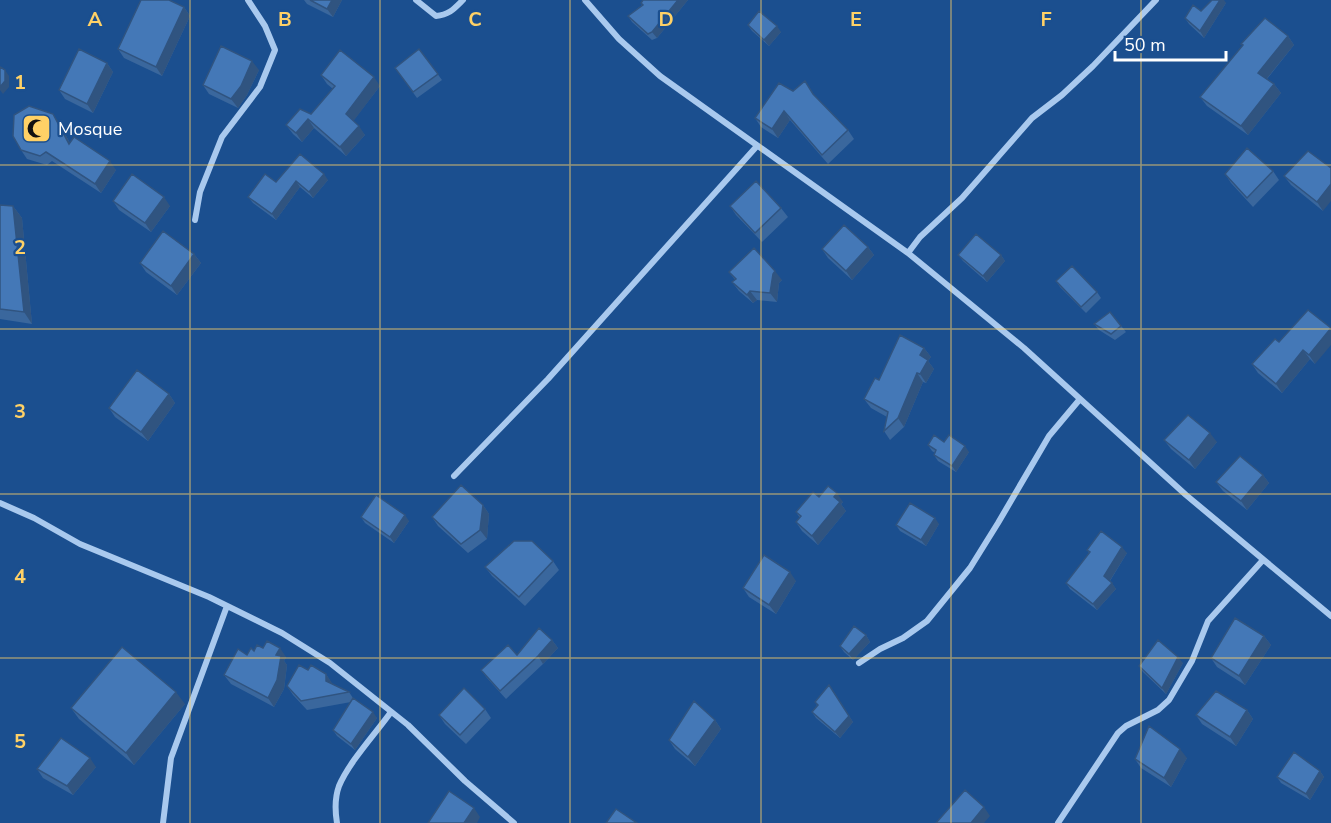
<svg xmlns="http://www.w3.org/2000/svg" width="1331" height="823" font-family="'Nunito Sans',sans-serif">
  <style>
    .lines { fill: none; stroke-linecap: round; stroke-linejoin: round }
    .minor { stroke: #a9c9ee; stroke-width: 6 }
    .wall { fill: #3a679d }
    .shaded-wall { fill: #305480 }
    .building { fill: #4478b7; stroke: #305480; stroke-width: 1.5 }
    .grid { fill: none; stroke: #ffd166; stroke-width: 1.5; stroke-opacity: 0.55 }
    .labels { text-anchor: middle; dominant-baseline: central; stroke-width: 4.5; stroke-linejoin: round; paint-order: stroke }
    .poi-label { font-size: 18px; fill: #fff; stroke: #1b4f8f; text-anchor: start }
    .grid-label { font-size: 20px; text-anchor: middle; font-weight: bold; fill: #ffd166; stroke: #1b4f8f; stroke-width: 4.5; stroke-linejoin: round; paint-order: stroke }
  </style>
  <rect width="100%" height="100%" fill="#1b4f8f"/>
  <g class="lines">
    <path class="minor" d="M416 0 436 16C449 15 454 9 463 0
      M585 0 619 39 660 76 908 253 1024 348 1186 495 1331 616
      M195 220 200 192 222 137 260 87 275 50 265 26 248 0
      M908 253 920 237 962 198 1032 118 1062 95 1093 66 1156 0
      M454 476 548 379 757 146
      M0 503 34 518 80 544 209 597 282 633 330 663 408 725 465 781 514 823
      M859 663 880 649 903 638 927 621 970 568 998 523 1049 436 1080 399
      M163 823 171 758 227 606
      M337 823C335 811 335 797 339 786 349 762 376 733 391 712
      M1058 823 1118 733 1126 726 1158 710 1169 700 1192 661 1208 621 1263 560"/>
  </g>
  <path class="wall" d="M304 0H342L333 17 307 4Z
    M643 0H688L657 38 652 40 632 22 628 16 642 5 641 3Z
    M1226 3 1204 38 1189 24 1185 18 1201 11Z
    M184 7 190 16 162 76 124 58 118 49Z
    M748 25 781 32 769 46 752 31Z
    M1288 36 1294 45 1267 79 1274 84 1281 93 1248 135 1207 106 1200 97 1243 46 1241 44Z
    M419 49 442 80 417 98 395 68Z
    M107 63 113 72 93 113 65 99 59 90Z
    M259 70 247 95 238 108 209 94 203 85Z
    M321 75 380 86 353 121 365 135 346 156 314 128 302 142 293 134 286 125 311 114 333 89 327 84Z
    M793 91 815 96 848 130 854 139 828 164 790 120 778 138 761 127 755 118Z
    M59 123 70 143 116 170 101 193 52 161 47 165 27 159 21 150Z
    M1308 151 1323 211 1291 185 1284 176Z
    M1273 171 1279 180 1253 207 1231 183 1225 174Z
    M328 180 313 198 300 187 276 220 253 203 248 197 276 182Z
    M113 201 170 206 151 232 119 210Z
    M0 205 13 206 22 218 32 324 0 319Z
    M730 206 781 208 788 217 762 242 736 215Z
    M868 247 874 255 852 280 828 258 822 249Z
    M194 254 201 263 177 295 146 272 140 263Z
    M958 255H1001L1005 261 987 282 963 261Z
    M729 272 782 280 779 283 777 302 757 300 753 303 739 291 732 282 735 280Z
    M1056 281 1097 292 1101 298 1086 313 1060 287Z
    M1308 310 1315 364 1310 359 1282 393 1258 373 1252 364 1279 342Z
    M1110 312 1126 332 1115 340 1099 330 1094 324Z
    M924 348 931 357 928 361 934 369 926 383 923 382 904 427 890 440 884 431 887 417 871 408 864 399 879 380Z
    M169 394 175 403 148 441 115 417 109 408Z
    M1164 440 1217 442 1195 469 1171 449Z
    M928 445 969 452 956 472 938 461 934 455 935 453 932 451Z
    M1263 475 1269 483 1247 510 1223 491 1216 482Z
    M819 497 843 502 841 504 846 511 818 545 802 531 796 522 800 518 796 512Z
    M483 505 489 514 487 539 468 553 438 526 432 517Z
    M361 517 409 521 394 543 365 523Z
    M939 524 926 546 900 531 896 525Z
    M1087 550 1127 553 1110 581 1116 589 1097 610 1070 589 1066 583 1089 553Z
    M553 561 559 570 525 606 492 576 485 567Z
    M796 581 776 614 749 597 743 588Z
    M866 635 870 642 853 660 844 652 840 646Z
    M1264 636 1271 645 1245 685 1217 667 1211 658Z
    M552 640 558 648 543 664 506 699 487 678 481 670Z
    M263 648 286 657 284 661 287 665 284 689 274 707 231 684 224 675 247 655 254 651Z
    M1183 663 1166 694 1143 672 1139 666Z
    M308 670 326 674 332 684 349 692 353 698 377 718 355 750 337 736 333 730 351 702 307 710 293 695 287 686Z
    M833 691 853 722 840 738 816 718 812 712 817 705 815 702Z
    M185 704 134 765 79 719 71 708Z
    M485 709 491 718 466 744 445 724 439 715Z
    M1247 710 1253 719 1236 746 1202 724 1196 715Z
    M715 720 721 729 695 766 675 749 669 740Z
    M1187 758 1171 787 1141 768 1135 759Z
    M96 767 73 795 43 778 37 769Z
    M1320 771 1324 777 1310 800 1281 783 1277 777Z"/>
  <path class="shaded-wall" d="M332 0H342L333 17 327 9Z
    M678 0H688L657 38 652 32Z
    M1220 0H1224L1226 3 1204 38 1200 31Z
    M184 7 190 16 162 76 156 67Z
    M777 26 781 32 769 46 764 40Z
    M1288 36 1294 45 1264 82 1258 73Z
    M252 61 259 70 247 95 238 108 231 99Z
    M107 63 113 72 93 113 87 104Z
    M5 70 9 76V87L3 94 0 90V87Z
    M374 77 380 86 352 123 346 114Z
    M1274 84 1281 93 1248 135 1241 126Z
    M784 111 790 120 778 138 772 129Z
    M53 114 59 123 75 153 69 144Z
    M308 119 314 128 302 142 296 133Z
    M359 126 365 135 346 156 340 147Z
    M110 161 116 170 101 193 95 184Z
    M324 174 328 180 313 198 309 192Z
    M296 181 300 187 276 220 272 214Z
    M1331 184V201L1323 211 1317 202Z
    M164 197 170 206 151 232 145 223Z
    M13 206 22 218 32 324 24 312Z
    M868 247 874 255 852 280 846 271Z
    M194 254 201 263 177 295 171 286Z
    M1001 255 1005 261 987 282 983 276Z
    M775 271 782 280 779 283 777 302 770 293 773 274Z
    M750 291 757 300 753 303 747 295Z
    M1331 328V345L1315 364 1309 355Z
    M924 348 931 357 928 361 934 369 926 383 920 374V355Z
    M1303 350 1310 359 1282 393 1276 384Z
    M917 373 923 382 904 427 898 418Z
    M169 394 175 403 148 441 141 432Z
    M1210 433 1217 442 1195 469 1189 460Z
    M965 446 969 452 956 472 952 466Z
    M1263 475 1269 483 1247 510 1241 501Z
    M837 493 843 502 841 504 846 511 818 545 812 536 834 497Z
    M483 505 489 514 487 539 480 530Z
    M405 515 409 521 394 543 390 537Z
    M935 518 939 524 926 546 921 540Z
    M1122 547 1127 553 1109 582 1104 576Z
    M790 572 796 581 776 614 769 605Z
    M1112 583 1116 589 1097 610 1093 604Z
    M866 635 870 642 853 660 849 654Z
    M1264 636 1271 645 1245 685 1239 676Z
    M552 640 558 648 543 664 538 656Z
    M280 648 286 657 284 661 287 665 284 689 274 707 268 698 276 655Z
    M1178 657 1183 663 1166 694 1162 688Z
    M326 674 332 683V690L326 681Z
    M833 691 853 722 840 738 835 732Z
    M176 692 185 704 134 765 126 753Z
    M1247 710 1253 719 1236 746 1230 737Z
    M373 712 377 718 355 750 351 744Z
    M715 720 721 729 695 766 688 757Z
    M1180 749 1187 758 1171 787 1164 778Z
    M90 758 96 767 73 795 67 786Z
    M1320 771 1324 777 1310 800 1306 794Z
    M984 807 990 816 984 823H971Z
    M474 808 480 817 477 823H464Z"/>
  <path class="building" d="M141 0H169L184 7 156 67 118 49Z
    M310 0H332L327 9Z
    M643 0H678L652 32 648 34 628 16 643 5 641 3Z
    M1212 0H1220L1200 31 1185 18 1193 5 1201 11Z
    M759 11 777 26 764 40 748 25Z
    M1265 18 1288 36 1258 73 1274 84 1241 126 1200 97 1243 45 1241 44Z
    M221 46 252 61 241 86 231 99 203 85Z
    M79 49 107 63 87 104 59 90Z
    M419 49 438 74 413 92 395 68Z
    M340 50 374 77 346 114 359 126 340 147 308 119 296 133 286 125 300 109 311 114 335 86 321 75Z
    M0 67 5 70V81L0 87Z
    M805 81 813 94 848 130 822 155 784 111 772 129 755 118 779 83 793 91Z
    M29 106 53 114 69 144 74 137 110 161 95 184 46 152 40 156 21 150 13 136 14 115Z
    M1247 148 1273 171 1247 198 1225 174Z
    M1308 151 1331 168V184L1317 202 1284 176Z
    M300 154 324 174 309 192 296 181 272 214 248 197 265 174 276 182Z
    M132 174 164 197 145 223 113 201Z
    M756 181 781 208 755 233 730 206Z
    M0 205 13 206 24 312 0 309Z
    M844 225 868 247 846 271 822 249Z
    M163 231 194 254 171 286 140 263Z
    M976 234 1001 255 983 276 958 255Z
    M754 248 775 271 773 274 770 293 750 291 747 295 732 282 736 279 729 272Z
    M1072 266 1097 292 1081 307 1056 281Z
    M1308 310 1331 328 1309 355 1303 350 1276 384 1252 364 1275 339 1279 342Z
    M1110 312 1121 326 1111 334 1094 324Z
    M900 335 924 348 920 355 928 360 920 374 917 373 898 418 884 431 888 412 864 399 875 378 879 380Z
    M137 370 169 394 141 432 109 408Z
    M1188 415 1210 433 1189 460 1164 440Z
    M934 435 944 442 949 435 965 446 952 466 934 455 936 450 928 445Z
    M1240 456 1263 475 1241 501 1216 482Z
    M461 485 483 505 480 530 461 544 432 517Z
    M828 486 837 493 834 497 840 502 812 536 796 522 801 516 796 512 813 492 819 497Z
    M376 495 405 515 390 537 361 517Z
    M910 503 935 518 921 540 896 525Z
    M1101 531 1122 547 1104 576 1112 583 1093 604 1066 583 1090 552 1087 550Z
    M514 541H532L553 561 519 597 485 567Z
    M764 555 790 572 769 605 743 588Z
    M1235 618 1264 636 1239 676 1211 658Z
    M854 626 866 635 849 654 840 646Z
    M539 628 552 640 538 656 500 691 481 670 508 645 517 655Z
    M1158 640 1178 657 1162 688 1139 666Z
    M267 641 280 648 276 655 281 656 277 680 268 698 224 675 238 649 247 655 251 648 254 651 257 645 263 648Z
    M122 647 176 692 126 753 71 708Z
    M299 665 308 670 311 665 326 674V681L349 692 301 701 287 686Z
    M829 685 849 716 835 732 812 712 818 705 815 702Z
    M464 688 485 709 460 735 439 715Z
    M1216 691 1247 710 1230 737 1196 715Z
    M353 698 373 712 351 744 333 730Z
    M694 701 715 720 688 757 669 740Z
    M1149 726 1180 749 1164 778 1135 759Z
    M61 738 90 758 67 786 37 769Z
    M1294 752 1320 771 1306 794 1277 777Z
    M965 790 984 807 971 823H936Z
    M449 791 474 808 464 823H428Z
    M616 809 637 823H606Z"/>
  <path class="grid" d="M190 0V823M380 0V823M570 0V823M761 0V823M951 0V823M1141 0V823M0 165H1331M0 329H1331M0 494H1331M0 658H1331"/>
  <defs>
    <symbol id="mosque-square" viewBox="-11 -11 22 22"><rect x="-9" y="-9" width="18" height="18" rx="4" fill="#ffd166" stroke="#1b4f8f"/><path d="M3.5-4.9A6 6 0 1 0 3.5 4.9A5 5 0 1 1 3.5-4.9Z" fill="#111"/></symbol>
  </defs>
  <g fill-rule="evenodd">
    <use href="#mosque-square" x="20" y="112" width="33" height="33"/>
  </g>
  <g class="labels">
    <g class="poi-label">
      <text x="58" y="129">Mosque</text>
    </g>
  </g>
  <g class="grid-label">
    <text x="95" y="26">A</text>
    <text x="285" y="26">B</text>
    <text x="475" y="26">C</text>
    <text x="666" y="26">D</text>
    <text x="856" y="26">E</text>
    <text x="1046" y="26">F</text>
    <text x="20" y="89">1</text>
    <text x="20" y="254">2</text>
    <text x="20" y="418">3</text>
    <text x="20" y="583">4</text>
    <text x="20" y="748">5</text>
  </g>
  <path d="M1115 51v9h111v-9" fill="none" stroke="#ffffff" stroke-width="3"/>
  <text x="1124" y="51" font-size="18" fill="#ffffff" stroke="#1b4f8f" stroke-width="4.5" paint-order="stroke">50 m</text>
</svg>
